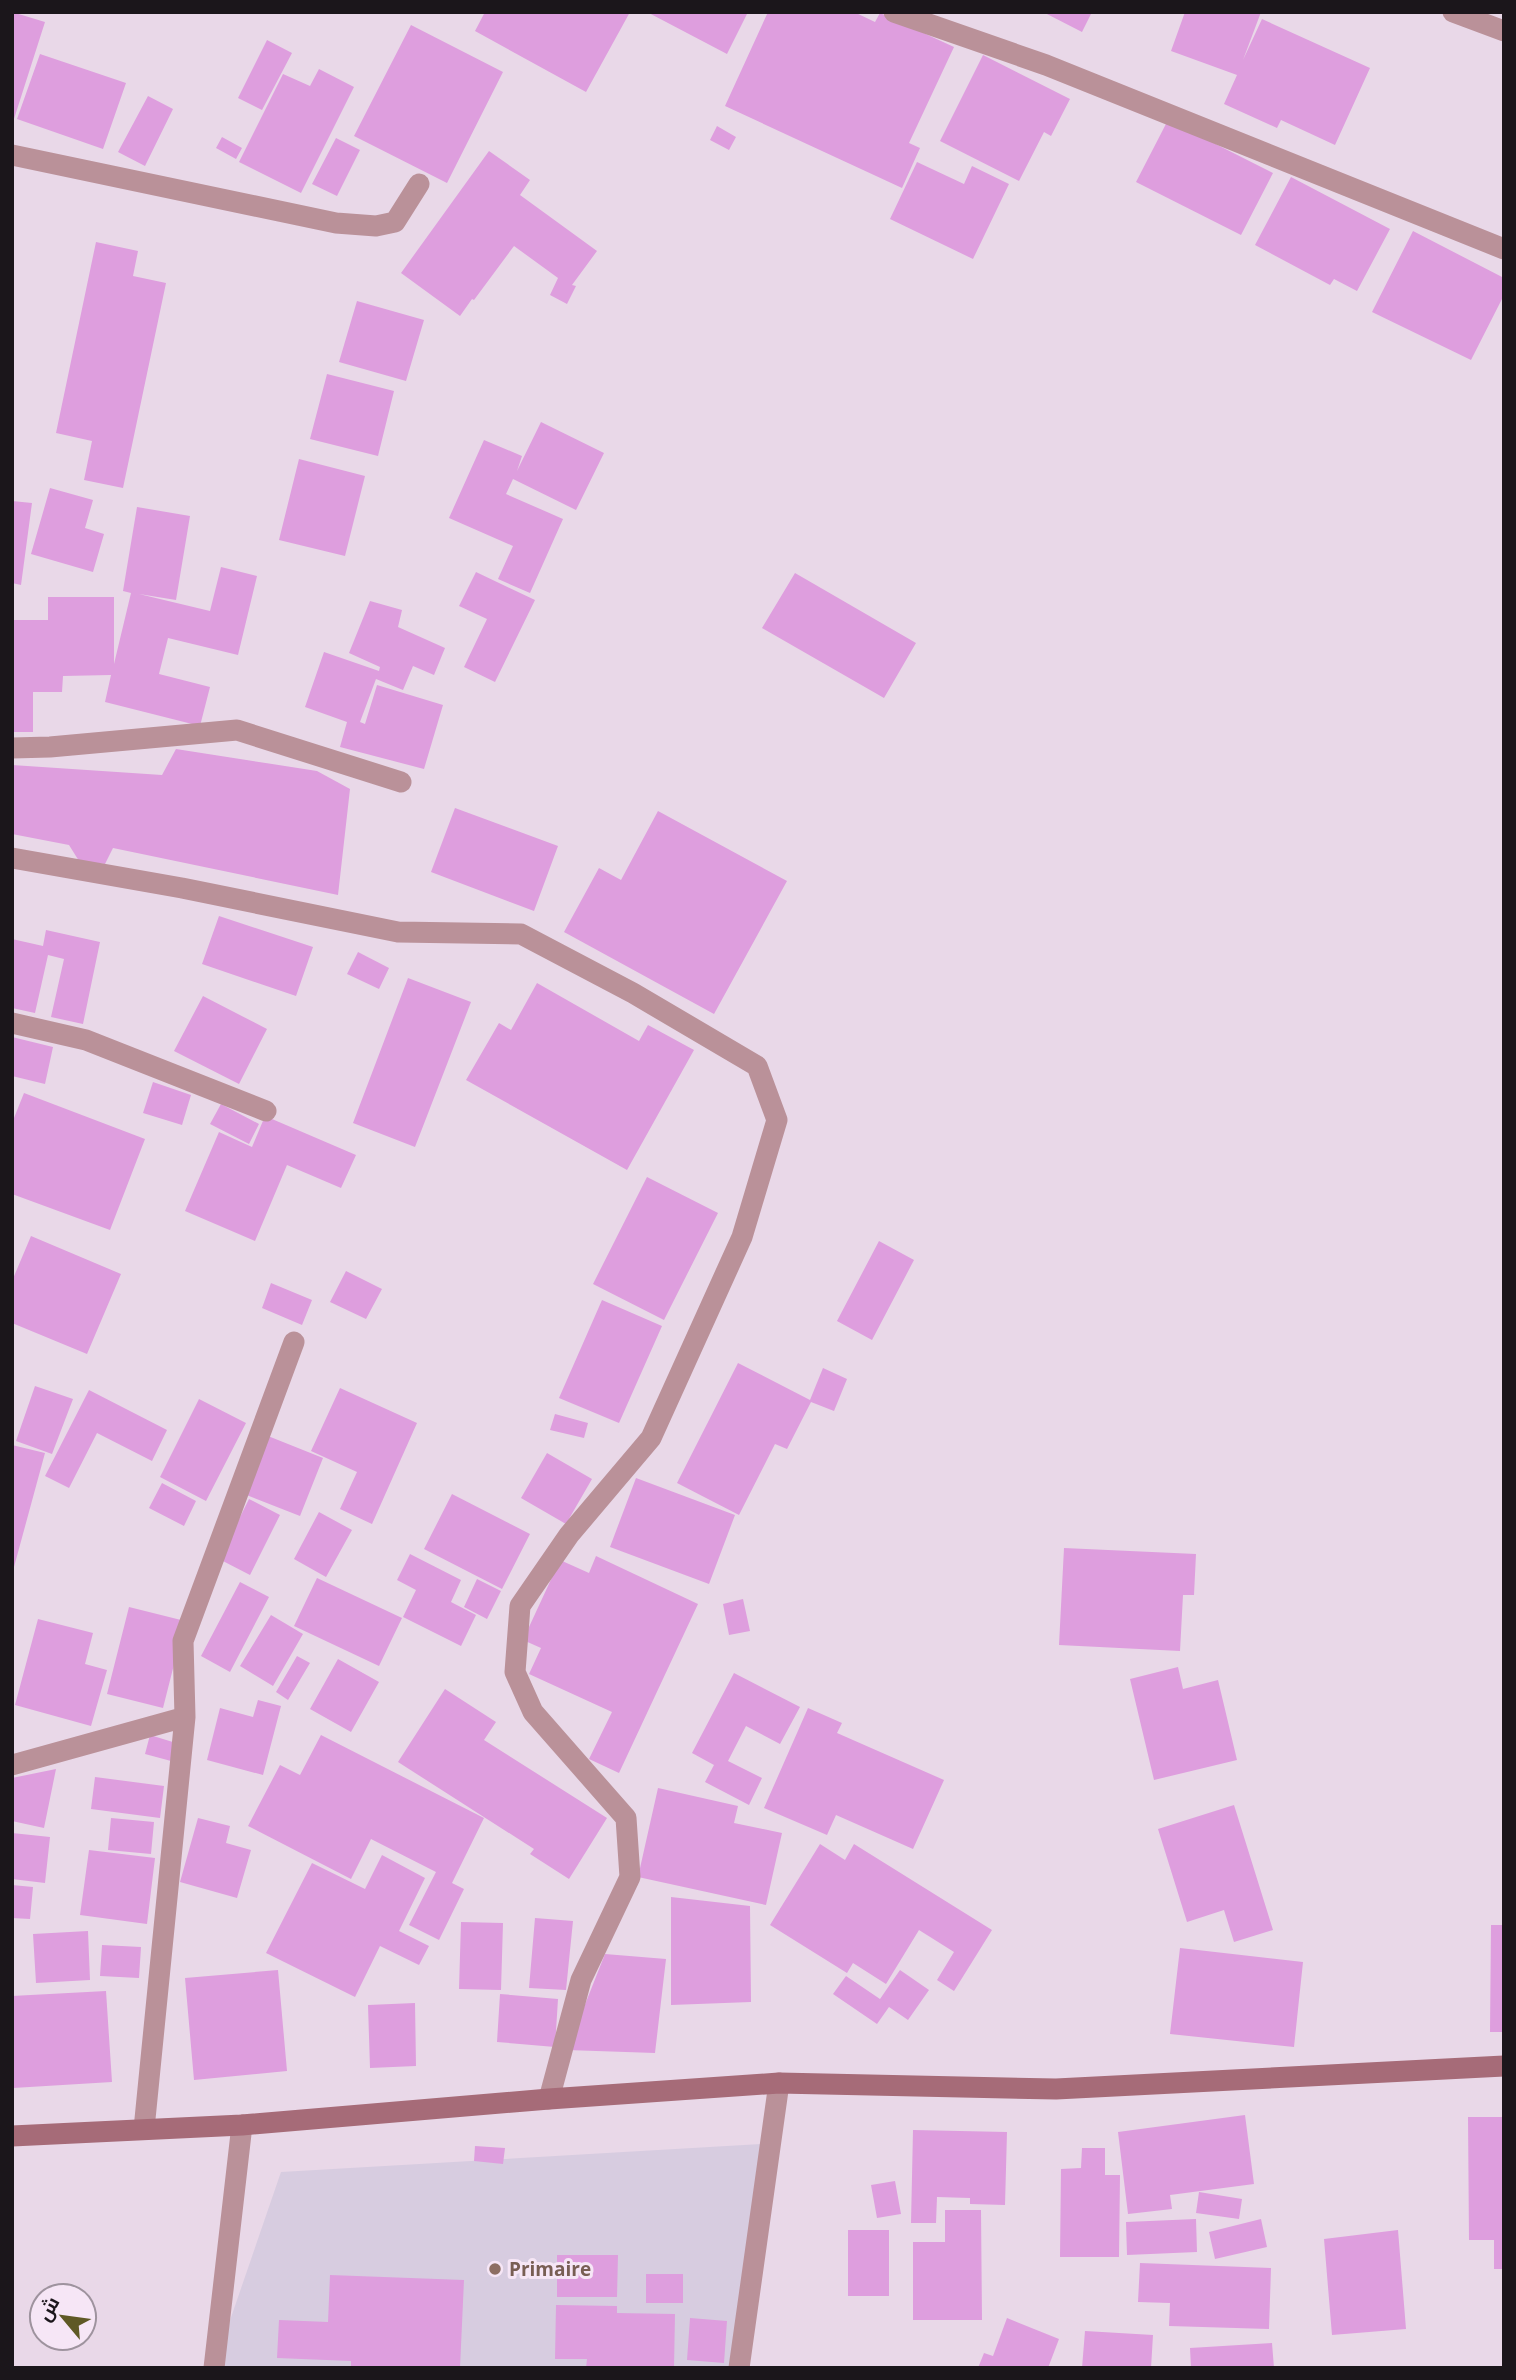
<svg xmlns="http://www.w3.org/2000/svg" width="1516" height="2380" font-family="'Open Sans',Cairo,sans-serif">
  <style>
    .education { fill: #d7cce0 }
    .building { fill: #de9ede }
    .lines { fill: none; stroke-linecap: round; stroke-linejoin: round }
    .minor { stroke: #ba9199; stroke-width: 21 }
    .secondary { stroke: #a66b78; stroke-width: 21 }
    .education-dot { fill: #8d6e63; stroke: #f6e6f6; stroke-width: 2.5 }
    .labels { text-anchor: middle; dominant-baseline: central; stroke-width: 6; stroke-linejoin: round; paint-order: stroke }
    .education-label { font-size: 19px; font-weight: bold; fill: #785e54; stroke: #f6e6f6; text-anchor: start }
  </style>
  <rect width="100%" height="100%" fill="#e9d8e8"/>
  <path class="education" d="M761 2144 730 2368 214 2367 281 2172Z"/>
  <path class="building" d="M12 12 45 22 13 122H12Z
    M485 12H630L586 92 475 31Z
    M647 12H748L727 54Z
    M768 12H854L875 22 880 13 954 47 909 143 920 148 902 188 725 106Z
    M1043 12H1092L1082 32Z
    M1185 12H1261L1243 60 1262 19 1370 68 1335 145 1281 120 1277 128 1224 104 1237 75 1171 51Z
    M411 25 503 72 447 183 354 136Z
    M267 40 292 53 262 110 238 98Z
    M40 54 126 83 103 149 17 119Z
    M983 55 1070 99 1051 136 1044 132 1019 181 940 141Z
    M319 69 354 87 301 193 239 162 283 74 310 86Z
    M148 96 173 109 145 166 118 152Z
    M1168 120 1273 173 1241 235 1136 182Z
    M717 126 736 137 729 150 710 140Z
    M222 137 242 148 236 159 216 148Z
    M336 138 360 150 337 196 312 184Z
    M489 151 530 180 520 195 597 251 572 285 576 286 567 304 550 295 558 278 514 246 474 300 472 299 460 316 401 273Z
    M917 162 964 184 972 166 1009 184 973 259 890 219Z
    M1291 177 1390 229 1357 291 1334 279 1330 285 1255 245Z
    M1413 231 1504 278V295L1471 360 1372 312Z
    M96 242 138 251 133 276 166 283 123 488 84 480 92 441 56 433Z
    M357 301 424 320 406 381 339 362Z
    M327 374 394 391 378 456 310 439Z
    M541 422 604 453 576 510 513 479 506 494 563 519 530 593 498 579 513 546 449 518 484 440 522 456 517 471Z
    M299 459 365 476 345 556 279 540Z
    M50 488 93 500 85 528 104 534 93 572 31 554Z
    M12 501 32 503 21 585 12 583Z
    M137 507 190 516 176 600 139 594 210 611 221 567 257 576 238 655 168 638 159 674 210 687 200 726 105 702 111 675 63 676 62 692H33V732H12V620H48V597H114V664L131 593 123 591Z
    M476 572 535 600 495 682 464 667 487 619 459 606Z
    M795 573 916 643 884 698 762 628Z
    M370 601 402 610 398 627 445 648 434 675 413 666 403 690 376 679 360 722 365 724 377 685 443 705 424 769 340 747 347 722 305 707 324 652 379 671 380 667 349 653Z
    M176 749 317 771 350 789 338 895 113 848 105 864 79 861 69 845 12 834V765L162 775Z
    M455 808 558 846 534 911 431 872Z
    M658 811 787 881 714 1014 564 932 599 868 621 880Z
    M219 916 313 947 296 996 202 964Z
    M46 930 100 942 83 1024 51 1017 64 959 48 955 35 1013 12 1008V939L43 946Z
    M358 952 389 968 379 989 347 974Z
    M408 978 471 1002 415 1147 353 1123Z
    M537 983 639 1041 648 1025 694 1050 627 1170 466 1080 499 1023 511 1030Z
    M203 996 267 1029 239 1084 174 1051Z
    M12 1037 53 1047 45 1084 12 1076Z
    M153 1082 191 1095 182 1125 143 1113Z
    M24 1093 145 1139 110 1230 12 1194V1123Z
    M221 1104 259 1124 249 1144 210 1124Z
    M265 1116 356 1155 341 1188 287 1165 255 1241 185 1211 219 1132 252 1147Z
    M647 1177 718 1213 664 1320 593 1284Z
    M31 1236 121 1274 87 1354 12 1323V1281Z
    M879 1241 914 1260 872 1340 837 1321Z
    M346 1271 382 1289 366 1319 330 1302Z
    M271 1283 312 1300 302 1325 262 1308Z
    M602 1300 662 1326 619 1423 559 1398Z
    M738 1363 810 1400 823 1368 847 1379 834 1411 811 1402 787 1449 775 1444 739 1515 677 1483Z
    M35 1386 73 1399 52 1454 16 1441Z
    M340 1388 417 1423 372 1524 340 1509 357 1472 311 1451Z
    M89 1390 167 1430 152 1461 97 1433 69 1488 45 1476Z
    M199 1399 246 1423 206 1501 160 1477Z
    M555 1414 588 1423 584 1438 550 1430Z
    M268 1436 323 1458 300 1516 244 1494Z
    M12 1445 45 1453 14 1567 12 1566Z
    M547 1453 592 1479 566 1524 521 1498Z
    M636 1478 735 1515 709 1584 610 1547Z
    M162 1483 196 1501 184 1526 149 1508Z
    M452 1494 530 1534 502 1589 424 1549Z
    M249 1499 280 1515 250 1575 219 1559Z
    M319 1512 352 1530 326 1577 294 1559Z
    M1064 1548 1196 1554 1194 1595H1183L1180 1651 1059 1645Z
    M410 1554 461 1580 451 1602 476 1615 461 1646 403 1617 416 1590 397 1580Z
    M596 1556 698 1604 619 1773 589 1759 612 1712 529 1674 541 1648 523 1640 560 1560 589 1573Z
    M317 1578 402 1618 379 1666 294 1626Z
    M477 1579 501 1591 487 1619 464 1607Z
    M240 1582 269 1597 230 1672 201 1656Z
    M743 1599 750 1631 729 1635 723 1604Z
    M129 1607 185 1621 163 1708 107 1694Z
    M271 1615 303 1634 273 1686 240 1666Z
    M38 1619 93 1633 85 1664 107 1670 91 1726 15 1705Z
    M297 1656 310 1663 288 1700 276 1692Z
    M338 1659 379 1682 351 1732 310 1709Z
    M1178 1667 1183 1689 1218 1680 1237 1760 1154 1780 1130 1679Z
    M734 1673 800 1707 780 1744 746 1726 728 1761 762 1778 749 1805 705 1782 714 1765 692 1753Z
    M445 1689 496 1722 484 1740 607 1818 569 1879 530 1854 534 1849 398 1762Z
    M258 1700 281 1706 263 1775 207 1760 220 1708 253 1717Z
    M808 1708 842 1723 837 1733 944 1780 913 1849 836 1815 827 1835 764 1808Z
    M150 1735 176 1743 171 1761 145 1754Z
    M321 1735 484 1818 452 1883 464 1889 439 1940 409 1925 436 1872 371 1839 351 1879 248 1826 280 1765 300 1775Z
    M56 1769 44 1828 12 1821V1778Z
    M95 1777 164 1786 160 1818 91 1809Z
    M658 1788 738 1806 734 1823 782 1833 766 1905 638 1877Z
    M1234 1805 1273 1930 1234 1942 1224 1910 1187 1922 1158 1829Z
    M111 1818 154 1822 151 1854 108 1850Z
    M198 1818 230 1826 226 1843 251 1850 237 1898 180 1882Z
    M12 1833 50 1837 45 1883 12 1879Z
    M820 1844 845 1860 854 1844 992 1930 954 1991 937 1980 954 1952 919 1930 886 1984 853 1963 847 1973 770 1925Z
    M89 1850 155 1858 147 1924 80 1915Z
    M382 1855 425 1878 399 1931 429 1946 419 1965 380 1946 355 1997 266 1953 312 1863 365 1889Z
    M12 1885 33 1887 30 1919 12 1918Z
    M671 1897 750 1906 751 2002 671 2005Z
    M535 1918 573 1921 566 1990 529 1988Z
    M461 1922 503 1923 501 1990 459 1989Z
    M1491 1925H1504V2032H1490Z
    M88 1931 90 1980 36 1983 33 1934Z
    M102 1945 141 1947 139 1978 100 1976Z
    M1180 1948 1303 1962 1294 2047 1170 2034Z
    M605 1954 666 1959 655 2053 567 2050Z
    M278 1970 287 2071 194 2080 185 1978Z
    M900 1970 929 1990 908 2020 889 2007 877 2024 833 1994 846 1976 880 1999Z
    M106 1991 112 2082 13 2088 12 1996Z
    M500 1994 558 1999 555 2047 497 2042Z
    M415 2003 416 2066 370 2068 368 2005Z
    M1245 2115 1254 2184 1170 2195 1172 2209 1128 2214 1118 2132Z
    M1468 2117H1504V2269H1494V2240H1469Z
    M913 2130 1007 2132 1005 2205 970 2204V2198L937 2197 936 2223H911Z
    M475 2146 505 2148 503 2164 474 2161Z
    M1082 2148H1105V2175H1120L1119 2257H1060L1061 2169 1081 2168Z
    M895 2181 901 2214 877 2218 871 2185Z
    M1199 2192 1242 2199 1239 2219 1196 2213Z
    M945 2210H981L982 2320H913V2242H945Z
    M1196 2219 1197 2252 1127 2255 1126 2222Z
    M1261 2219 1267 2247 1215 2259 1209 2232Z
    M848 2230H889V2296H848Z
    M1398 2230 1406 2329 1332 2335 1324 2239Z
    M557 2255H618L617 2297H557Z
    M1140 2263 1271 2268 1269 2329 1169 2326 1170 2303 1138 2302Z
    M646 2274H683V2303H646Z
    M330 2275 464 2280 460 2368H351V2361L277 2358 279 2320 328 2322Z
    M556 2305 617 2306V2313L675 2314 674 2368H586L587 2359H555Z
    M690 2318 727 2321 724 2363 687 2360Z
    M1007 2318 1059 2339 1048 2368H978L984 2353 993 2356Z
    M1085 2331 1153 2335 1151 2368H1082Z
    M1272 2343 1274 2368H1191L1190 2348Z"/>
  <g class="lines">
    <path class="minor" d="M894 12 1046 65 1504 249
      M1453 12 1504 31
      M12 155 336 223 376 226 395 222 419 184
      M12 748 50 747 237 730 401 782
      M12 858 182 888 398 932 521 934 633 993 757 1066 777 1120 742 1237 651 1438 569 1535 520 1606 515 1672 533 1712 626 1818 630 1877 581 1980 549 2099
      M12 1023 86 1040 266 1111
      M185 1717 183 1641 294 1342
      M12 1765 185 1717 144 2129
      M214 2368 242 2125
      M739 2368 779 2083"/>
    <path class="secondary" d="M12 2136 242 2125 549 2099 779 2083 1056 2089 1504 2066"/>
  </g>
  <circle class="education-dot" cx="495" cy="2269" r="7"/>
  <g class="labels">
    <g class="education-label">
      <text x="509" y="2269">Primaire</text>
    </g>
  </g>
  <rect width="1516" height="2380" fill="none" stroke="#1b161b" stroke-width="28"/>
  <g transform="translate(63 2317) rotate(299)"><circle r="33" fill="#f6e6f6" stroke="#9e939e" stroke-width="2"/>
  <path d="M0-5L12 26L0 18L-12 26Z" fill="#5f5925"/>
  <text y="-10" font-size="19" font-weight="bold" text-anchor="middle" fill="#1b161b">ش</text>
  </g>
</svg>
